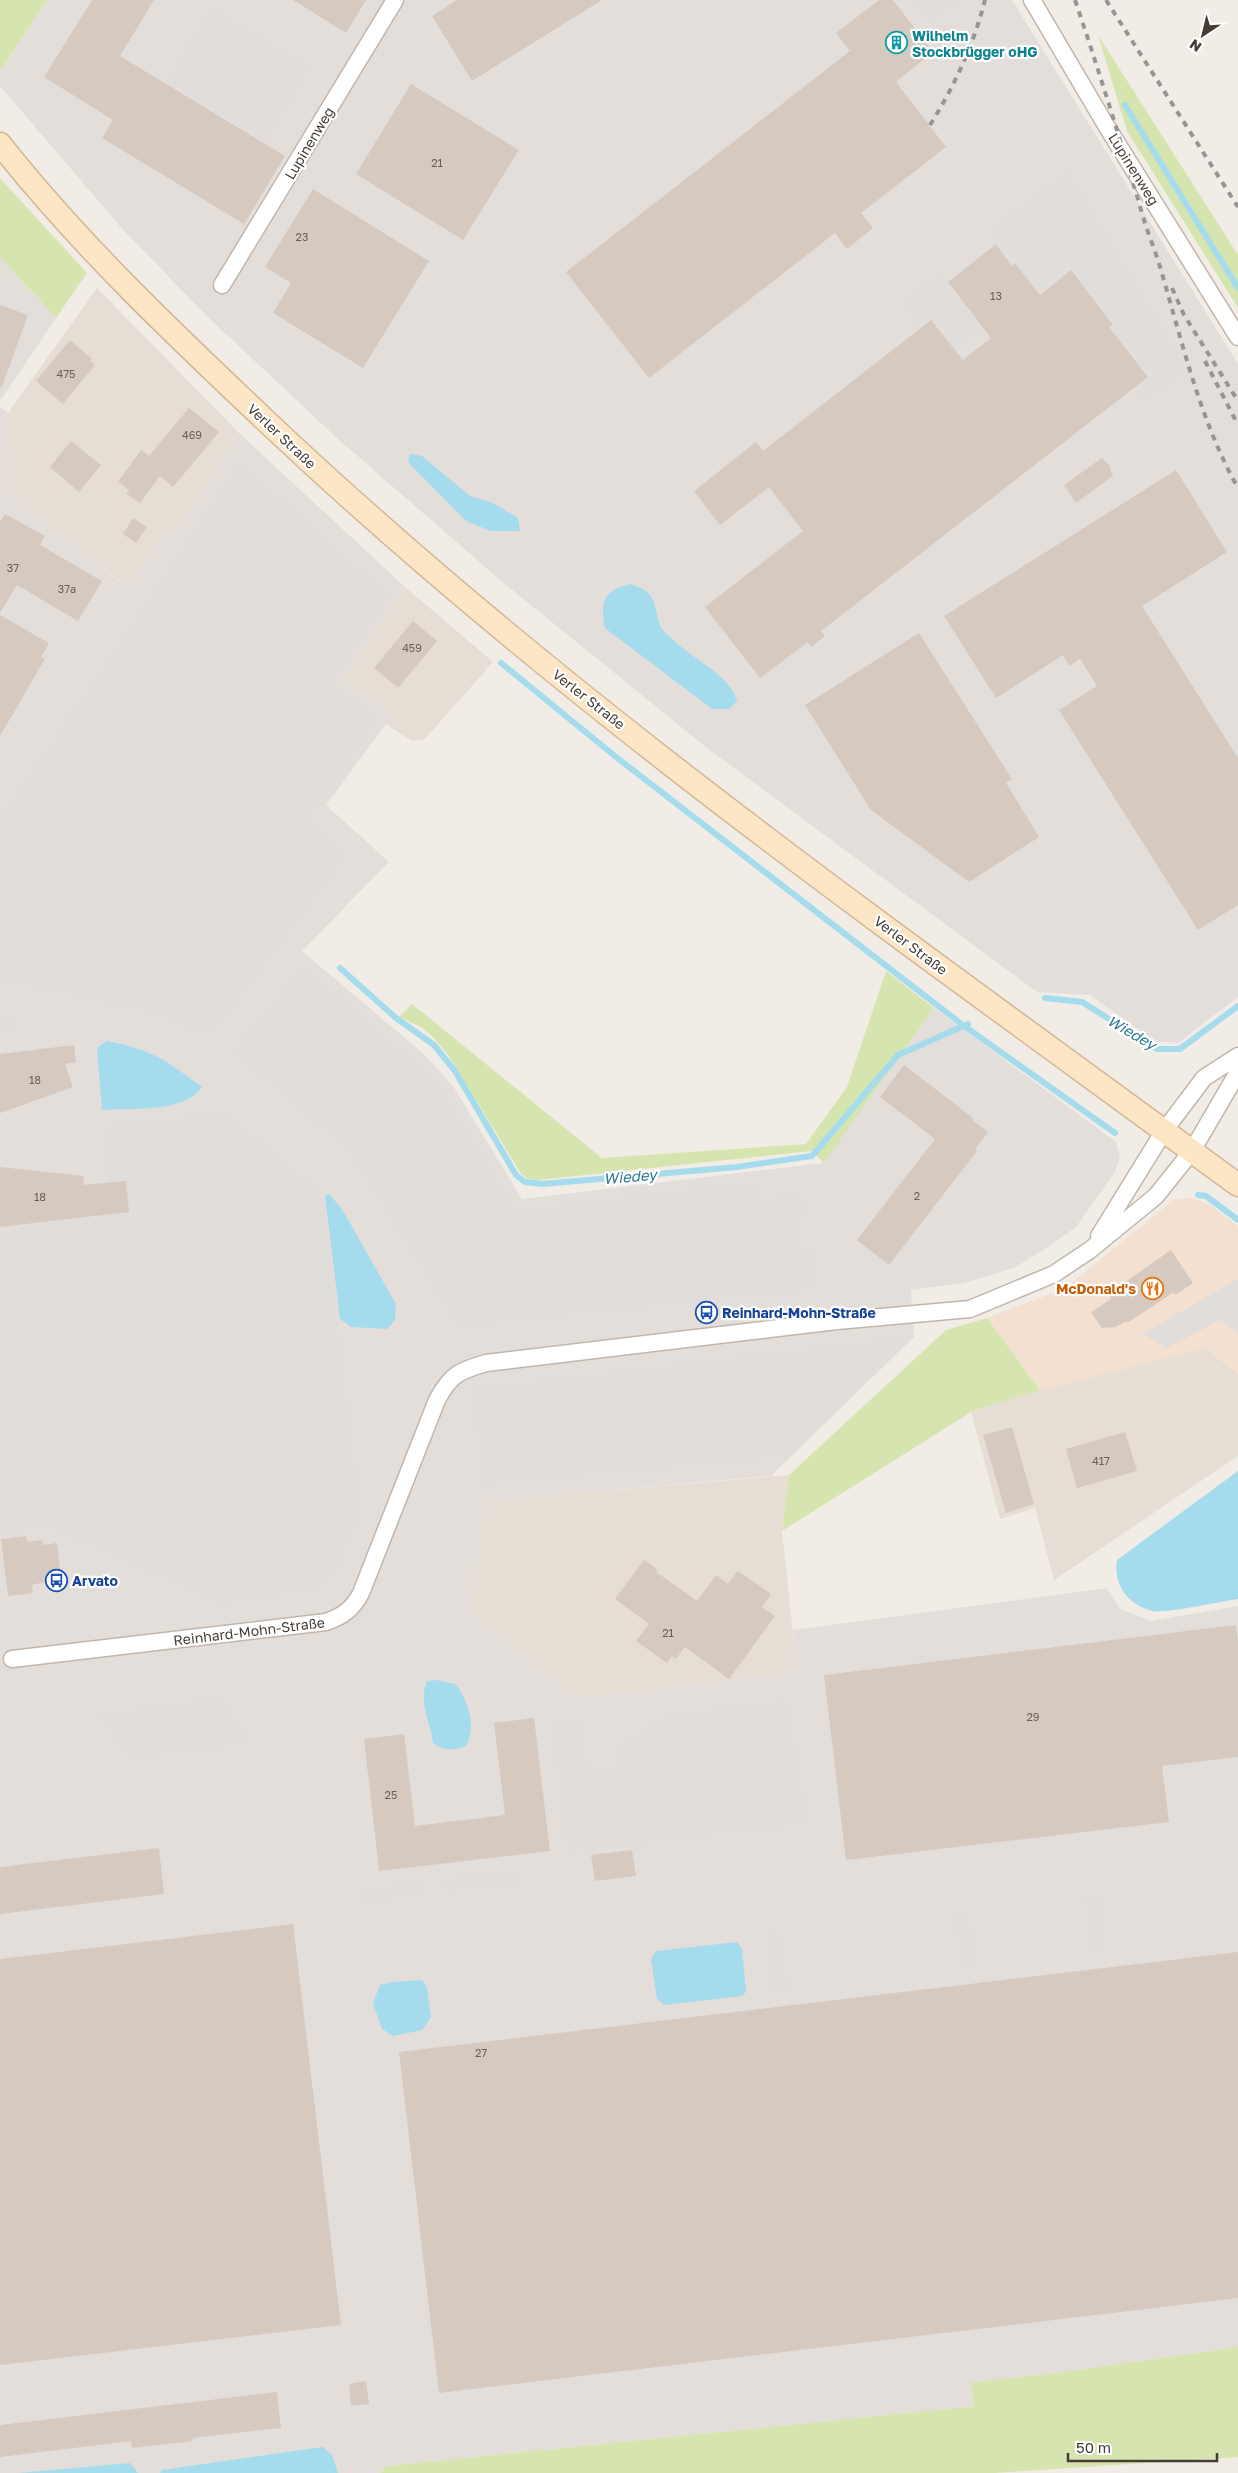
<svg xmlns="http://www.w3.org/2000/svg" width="1238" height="2473" font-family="'Golos Text',sans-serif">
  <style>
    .residential { fill: #e6ddd4 }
    .commercial { fill: #f3e0d1 }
    .industrial { fill: #e4dedb }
    .green { fill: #d6e5b0 }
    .parking { fill: #e0dddb }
    .water { fill: #a4dbed }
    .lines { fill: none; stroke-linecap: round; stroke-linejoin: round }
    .stream { stroke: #a4dbed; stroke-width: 6 }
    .building { fill: #d6c9bf }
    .minor-casing { stroke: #c0b6ac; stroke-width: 19 }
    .secondary-casing { stroke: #d0b897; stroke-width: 25 }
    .minor { stroke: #fff; stroke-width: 16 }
    .secondary { stroke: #fce6c6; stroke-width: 22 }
    .rail { stroke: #959595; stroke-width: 4; stroke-dasharray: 6 6; stroke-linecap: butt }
    .labels { text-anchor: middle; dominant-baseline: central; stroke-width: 4.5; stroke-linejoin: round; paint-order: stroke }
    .number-label { font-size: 11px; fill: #685f58 }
    .culture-label { font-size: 14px; font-weight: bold; fill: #0d838f; stroke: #fff; text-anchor: start }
    .street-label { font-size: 14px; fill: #443c35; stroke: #fff }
    .food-label { font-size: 14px; font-weight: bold; fill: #c56008; stroke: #fff; text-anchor: end }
    .transit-label { font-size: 14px; font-weight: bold; fill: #164399; stroke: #fff; text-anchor: start }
    .water-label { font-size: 15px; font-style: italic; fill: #2e7a95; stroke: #fff }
  </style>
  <rect width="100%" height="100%" fill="#f2ece6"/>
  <path class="residential" d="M97 288 239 433 177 531 168 526 128 587 2 487 8 413Z
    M404 586 493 662 425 739 412 741 386 724 393 715 343 681Z
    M1205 1348 1238 1374V1456L1054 1580 1035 1508 1000 1519 971 1412 1040 1390Z
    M789 1475 782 1531 797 1672 576 1698 472 1613 484 1501Z"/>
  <path class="commercial" d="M1192 1198 1208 1204 1238 1226V1374L1205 1348 1040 1390 987 1318 1064 1289 1175 1199Z"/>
  <path class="industrial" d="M47 0H1012L1238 364V997L1178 1043 1155 1041 1090 995 1037 992 707 748 500 580 338 439 211 320 123 230 0 86V71Z
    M0 257 56 318 0 401Z
    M0 407 8 413 2 487 127 587 168 526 177 530 239 433 404 586 344 680 393 715 326 805 389 862 302 951 424 1054 453 1086 522 1199 823 1163 934 1008 1116 1142 1120 1157 1115 1172 1076 1227 1048 1247 1014 1268 964 1283 911 1290 914 1337 771 1476 484 1501 472 1613 576 1698 797 1672 793 1630 1107 1588 1120 1609 1152 1621 1238 1606V2347L1048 2374 970 2382 974 2406 386 2466 380 2473H0Z"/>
  <path class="green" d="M0 0H47L0 71Z
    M1098 35 1238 255V308L1127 131Z
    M0 178 87 273 56 318 0 257Z
    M886 971 934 1008 824 1163 812 1151 538 1180 527 1179 520 1172 449 1056 432 1036 421 1027 399 1017 412 1004 602 1158 806 1144 847 1087Z
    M987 1318 1040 1390 971 1412 782 1531 789 1475 946 1330Z
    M1238 2347V2457L995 2473H380L386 2466 974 2406 970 2382 1048 2374Z"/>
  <path class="parking" d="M910 0H961L930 25Z
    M210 6 313 67 266 143 165 81Z
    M1068 169 1180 356 1185 372 1145 404 1134 390 1152 375 1069 266 1038 291 990 229Z
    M938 273 983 329 959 348 933 316 918 327 899 304Z
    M240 460 391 597 333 684 381 718 309 821 350 854 210 1038 163 1016 0 981V818Z
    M304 964 418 1064 444 1092 518 1210 759 1180 761 1198 804 1194 807 1219 795 1221 798 1247 814 1248 817 1290 458 1327 348 1152 231 1051Z
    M17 1015 19 1029 0 1031V1017Z
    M226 1111 322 1192 363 1524 351 1525 345 1555 333 1576 320 1589 221 1605 46 1527 0 1537V1231L110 1216 101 1126Z
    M1238 1279V1332L1220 1320 1167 1348 1142 1334Z
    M911 1336 787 1457 482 1485 472 1388Z
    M222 1697 254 1744 129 1760 97 1713Z
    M789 1699 809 1825 566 1853 551 1721 583 1716 589 1769 618 1765 615 1746 665 1714Z
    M518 1869 520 1884 444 1893 443 1878Z
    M425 1880 427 1896 363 1903 361 1888Z
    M1099 1892 1107 1953 1091 1955 1083 1894Z
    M969 1908 977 1969 961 1971 953 1910Z
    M782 1931 790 1991 773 1993 766 1933Z"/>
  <path class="water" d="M410 454 422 456 470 496 493 503 518 518 520 531H491L466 521 408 462Z
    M631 584C636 586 645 589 648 593 658 603 655 618 662 629 665 633 670 637 673 640 692 658 732 677 737 701L729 709H712L605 628C600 602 603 590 631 584Z
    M107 1041C153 1050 166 1060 202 1087 185 1113 131 1108 102 1110L97 1048Z
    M329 1194 342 1209 396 1304 395 1320 387 1329 351 1327 340 1319 325 1196Z
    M1238 1471V1599C1223 1601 1163 1614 1153 1611 1128 1605 1113 1585 1117 1560Z
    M437 1680 456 1684C468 1703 477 1725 466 1746 452 1751 445 1751 433 1743 430 1719 418 1704 427 1681Z
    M737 1942 742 1949 746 1991 743 1996 664 2005 657 1999 651 1959 656 1951Z
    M422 1980 427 1988 431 2017 422 2030 393 2036 382 2029 373 2003 380 1985 392 1982Z
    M323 2447 332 2455 338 2473H160L162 2470Z
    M130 2463 138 2473H19Z"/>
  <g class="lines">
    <path class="stream" d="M1125 105 1238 288
      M501 663 616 757 964 1026 1115 1133
      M340 968 396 1018 434 1045 455 1071 516 1175 525 1182 542 1184 737 1167 812 1156 898 1055 968 1024
      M1045 998 1082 1002 1157 1049H1180L1238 1006
      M1198 1195 1206 1196 1238 1220"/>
  </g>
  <path class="building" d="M92 0H154L120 56 285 156 244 224 102 138 113 120 44 77Z
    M293 0H366L346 33Z
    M457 0H602L472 81 432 16Z
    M879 0H893L933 52 896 82 946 147 861 213 873 228 847 249 835 233 649 378 566 272 850 51 836 33Z
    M411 84 519 150 463 240 356 174Z
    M313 189 429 261 363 368 273 313 291 283 265 267Z
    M996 244 1012 266 1015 263 1040 295 1071 270 1113 325 1109 327 1148 377 821 631 825 636 811 647 808 642 760 678 705 607 803 531 769 487 720 525 694 491 756 442 763 451 931 320 963 360 991 338 948 282Z
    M0 305 28 315 2 387H0Z
    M70 340 92 359 90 361 95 365 63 404 36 381Z
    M189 408 219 432 173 487 160 476 140 503 126 493 129 490 118 482 141 450 149 456Z
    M71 441 101 465 79 492 50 467Z
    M1102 458 1109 465 1113 476 1076 503 1064 485Z
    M1176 470 1227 552 1142 606 1238 758V905L1198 930 1059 710 1097 686 1080 659 1069 666 1063 655 996 698 944 616Z
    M5 514 45 536 40 545 102 581 78 621 17 585 0 613V522Z
    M133 518 147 527 136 543 123 534Z
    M0 615 49 643 41 657 45 659 0 736Z
    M413 621 437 641 398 688 374 668Z
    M919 633 1012 779 1006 783 1039 837 969 882 871 810 805 705Z
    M74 1045 76 1062 65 1064 73 1087 0 1113V1054Z
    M904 1065 973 1118 972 1120 988 1132 975 1149 977 1151 889 1265 857 1240 935 1139 880 1097Z
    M0 1167 84 1176 83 1185 126 1181 129 1212 0 1227Z
    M1171 1250 1193 1283 1175 1295 1174 1292 1127 1323 1126 1321 1116 1327 1102 1328 1091 1312 1111 1299 1108 1294Z
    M1012 1427 1034 1504 1006 1513 983 1435Z
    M1125 1432 1137 1471 1077 1488 1066 1449Z
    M26 1536 27 1542 42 1540 43 1545 57 1543 61 1578 32 1585 33 1593 8 1596 1 1539Z
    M644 1560 658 1570 656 1572 697 1601 716 1575 728 1584 738 1571 771 1594 762 1607 775 1616 729 1679 685 1647 676 1659 672 1656 667 1663 636 1641 649 1624 615 1599Z
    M1236 1625 1238 1643V1757L1162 1766 1169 1822 846 1860 824 1675Z
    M534 1718 550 1851 379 1871 364 1739 404 1734 415 1826 505 1815 494 1723Z
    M159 1848 164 1894 0 1914V1867Z
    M632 1850 636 1876 595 1881 591 1855Z
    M293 1924 341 2325 0 2365V1959Z
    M1238 1952V2298L439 2393 399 2052Z
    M366 2381 369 2404 351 2406 349 2384Z
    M277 2392 281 2428 192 2438 193 2441 132 2448 131 2441 0 2457V2425Z"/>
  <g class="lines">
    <defs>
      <path id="minor" d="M1032 0 1107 127 1238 337
        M222 285 395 0
        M1099 1236 1164 1131 1204 1078 1238 1056
        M12 1659 326 1622C343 1616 353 1609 361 1593L437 1400C451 1374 459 1371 486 1363L837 1321 970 1309 1054 1274 1090 1250 1156 1196 1192 1151 1238 1072"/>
      <path id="secondary" d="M0 144C79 244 173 333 265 420 565 704 906 941 1238 1185"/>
    </defs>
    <use href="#minor" class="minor-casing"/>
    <use href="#secondary" class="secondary-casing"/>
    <use href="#minor" class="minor"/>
    <use href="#secondary" class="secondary"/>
    <path class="rail" d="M1075 0C1099 71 1121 142 1142 213 1147 232 1155 249 1160 267 1182 341 1200 421 1238 488
      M1106 0 1238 207
      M930 125C954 87 974 44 985 0
      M1172 288 1184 315 1238 401
      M1205 361 1238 425"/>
  </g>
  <defs>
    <symbol id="building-ring" viewBox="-11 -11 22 22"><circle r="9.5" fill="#fff" stroke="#0f9aa8" stroke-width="1.5"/><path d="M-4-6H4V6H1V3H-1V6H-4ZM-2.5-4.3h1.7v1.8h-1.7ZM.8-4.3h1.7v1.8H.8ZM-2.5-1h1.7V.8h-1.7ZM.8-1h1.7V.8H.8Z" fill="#0f9aa8"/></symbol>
    <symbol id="restaurant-ring" viewBox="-11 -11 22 22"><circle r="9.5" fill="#fff" stroke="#e8710a" stroke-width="1.5"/><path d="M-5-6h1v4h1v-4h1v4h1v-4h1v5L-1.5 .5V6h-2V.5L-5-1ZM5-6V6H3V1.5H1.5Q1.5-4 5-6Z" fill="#e8710a"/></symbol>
    <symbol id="bus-ring" viewBox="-11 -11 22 22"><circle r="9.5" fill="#fff" stroke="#1a4fb4" stroke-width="1.5"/><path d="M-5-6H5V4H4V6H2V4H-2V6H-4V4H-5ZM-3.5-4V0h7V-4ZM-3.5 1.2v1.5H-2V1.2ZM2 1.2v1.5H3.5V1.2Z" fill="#1a4fb4"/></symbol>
  </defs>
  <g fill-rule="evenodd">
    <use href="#building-ring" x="884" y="30" width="25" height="25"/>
    <use href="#restaurant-ring" x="1140" y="1276" width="25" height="25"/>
    <use href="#bus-ring" x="694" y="1300" width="25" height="25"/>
    <use href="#bus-ring" x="44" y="1568" width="25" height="25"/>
  </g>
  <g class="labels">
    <g class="number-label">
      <text x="437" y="162">21</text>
      <text x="302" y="236">23</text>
      <text x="996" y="295">13</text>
      <text x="66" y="373">475</text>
      <text x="192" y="434">469</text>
      <text x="13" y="567">37</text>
      <text x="67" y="588">37a</text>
      <text x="412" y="647">459</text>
      <text x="35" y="1079">18</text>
      <text x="917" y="1195">2</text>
      <text x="40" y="1196">18</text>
      <text x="1101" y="1460">417</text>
      <text x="668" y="1632">21</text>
      <text x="1033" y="1716">29</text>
      <text x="391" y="1794">25</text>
      <text x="481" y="2052">27</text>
    </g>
    <g class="culture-label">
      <text x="912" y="35">Wilhelm<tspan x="912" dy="16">Stockbrügger oHG</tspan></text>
    </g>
    <g class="street-label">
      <text transform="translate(309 143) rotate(-59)">Lupinenweg</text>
      <text transform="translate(1134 169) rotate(58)">Lupinenweg</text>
      <text transform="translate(282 436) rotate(43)">Verler Straße</text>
      <text transform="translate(589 699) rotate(38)">Verler Straße</text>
      <text transform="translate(911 945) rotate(37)">Verler Straße</text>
      <text transform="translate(249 1631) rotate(-7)">Reinhard-Mohn-Straße</text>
    </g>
    <g class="food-label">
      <text x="1136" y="1288">McDonald's</text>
    </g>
    <g class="transit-label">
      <text x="722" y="1312">Reinhard-Mohn-Straße</text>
      <text x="72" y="1580">Arvato</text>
    </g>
    <g class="water-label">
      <text transform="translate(1132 1032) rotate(30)">Wiedey</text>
      <text transform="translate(630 1176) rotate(-5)">Wiedey</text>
    </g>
  </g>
  <g transform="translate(1203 35) rotate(215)" stroke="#ffffff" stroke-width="4" paint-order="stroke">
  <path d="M0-4L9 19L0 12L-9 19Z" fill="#443c35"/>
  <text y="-8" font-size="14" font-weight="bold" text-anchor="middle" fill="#443c35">N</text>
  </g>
  <path d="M1068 2453v8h149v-8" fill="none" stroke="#443c35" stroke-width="2.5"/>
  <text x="1076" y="2453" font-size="15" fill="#443c35" stroke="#ffffff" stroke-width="4" paint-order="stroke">50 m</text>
</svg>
